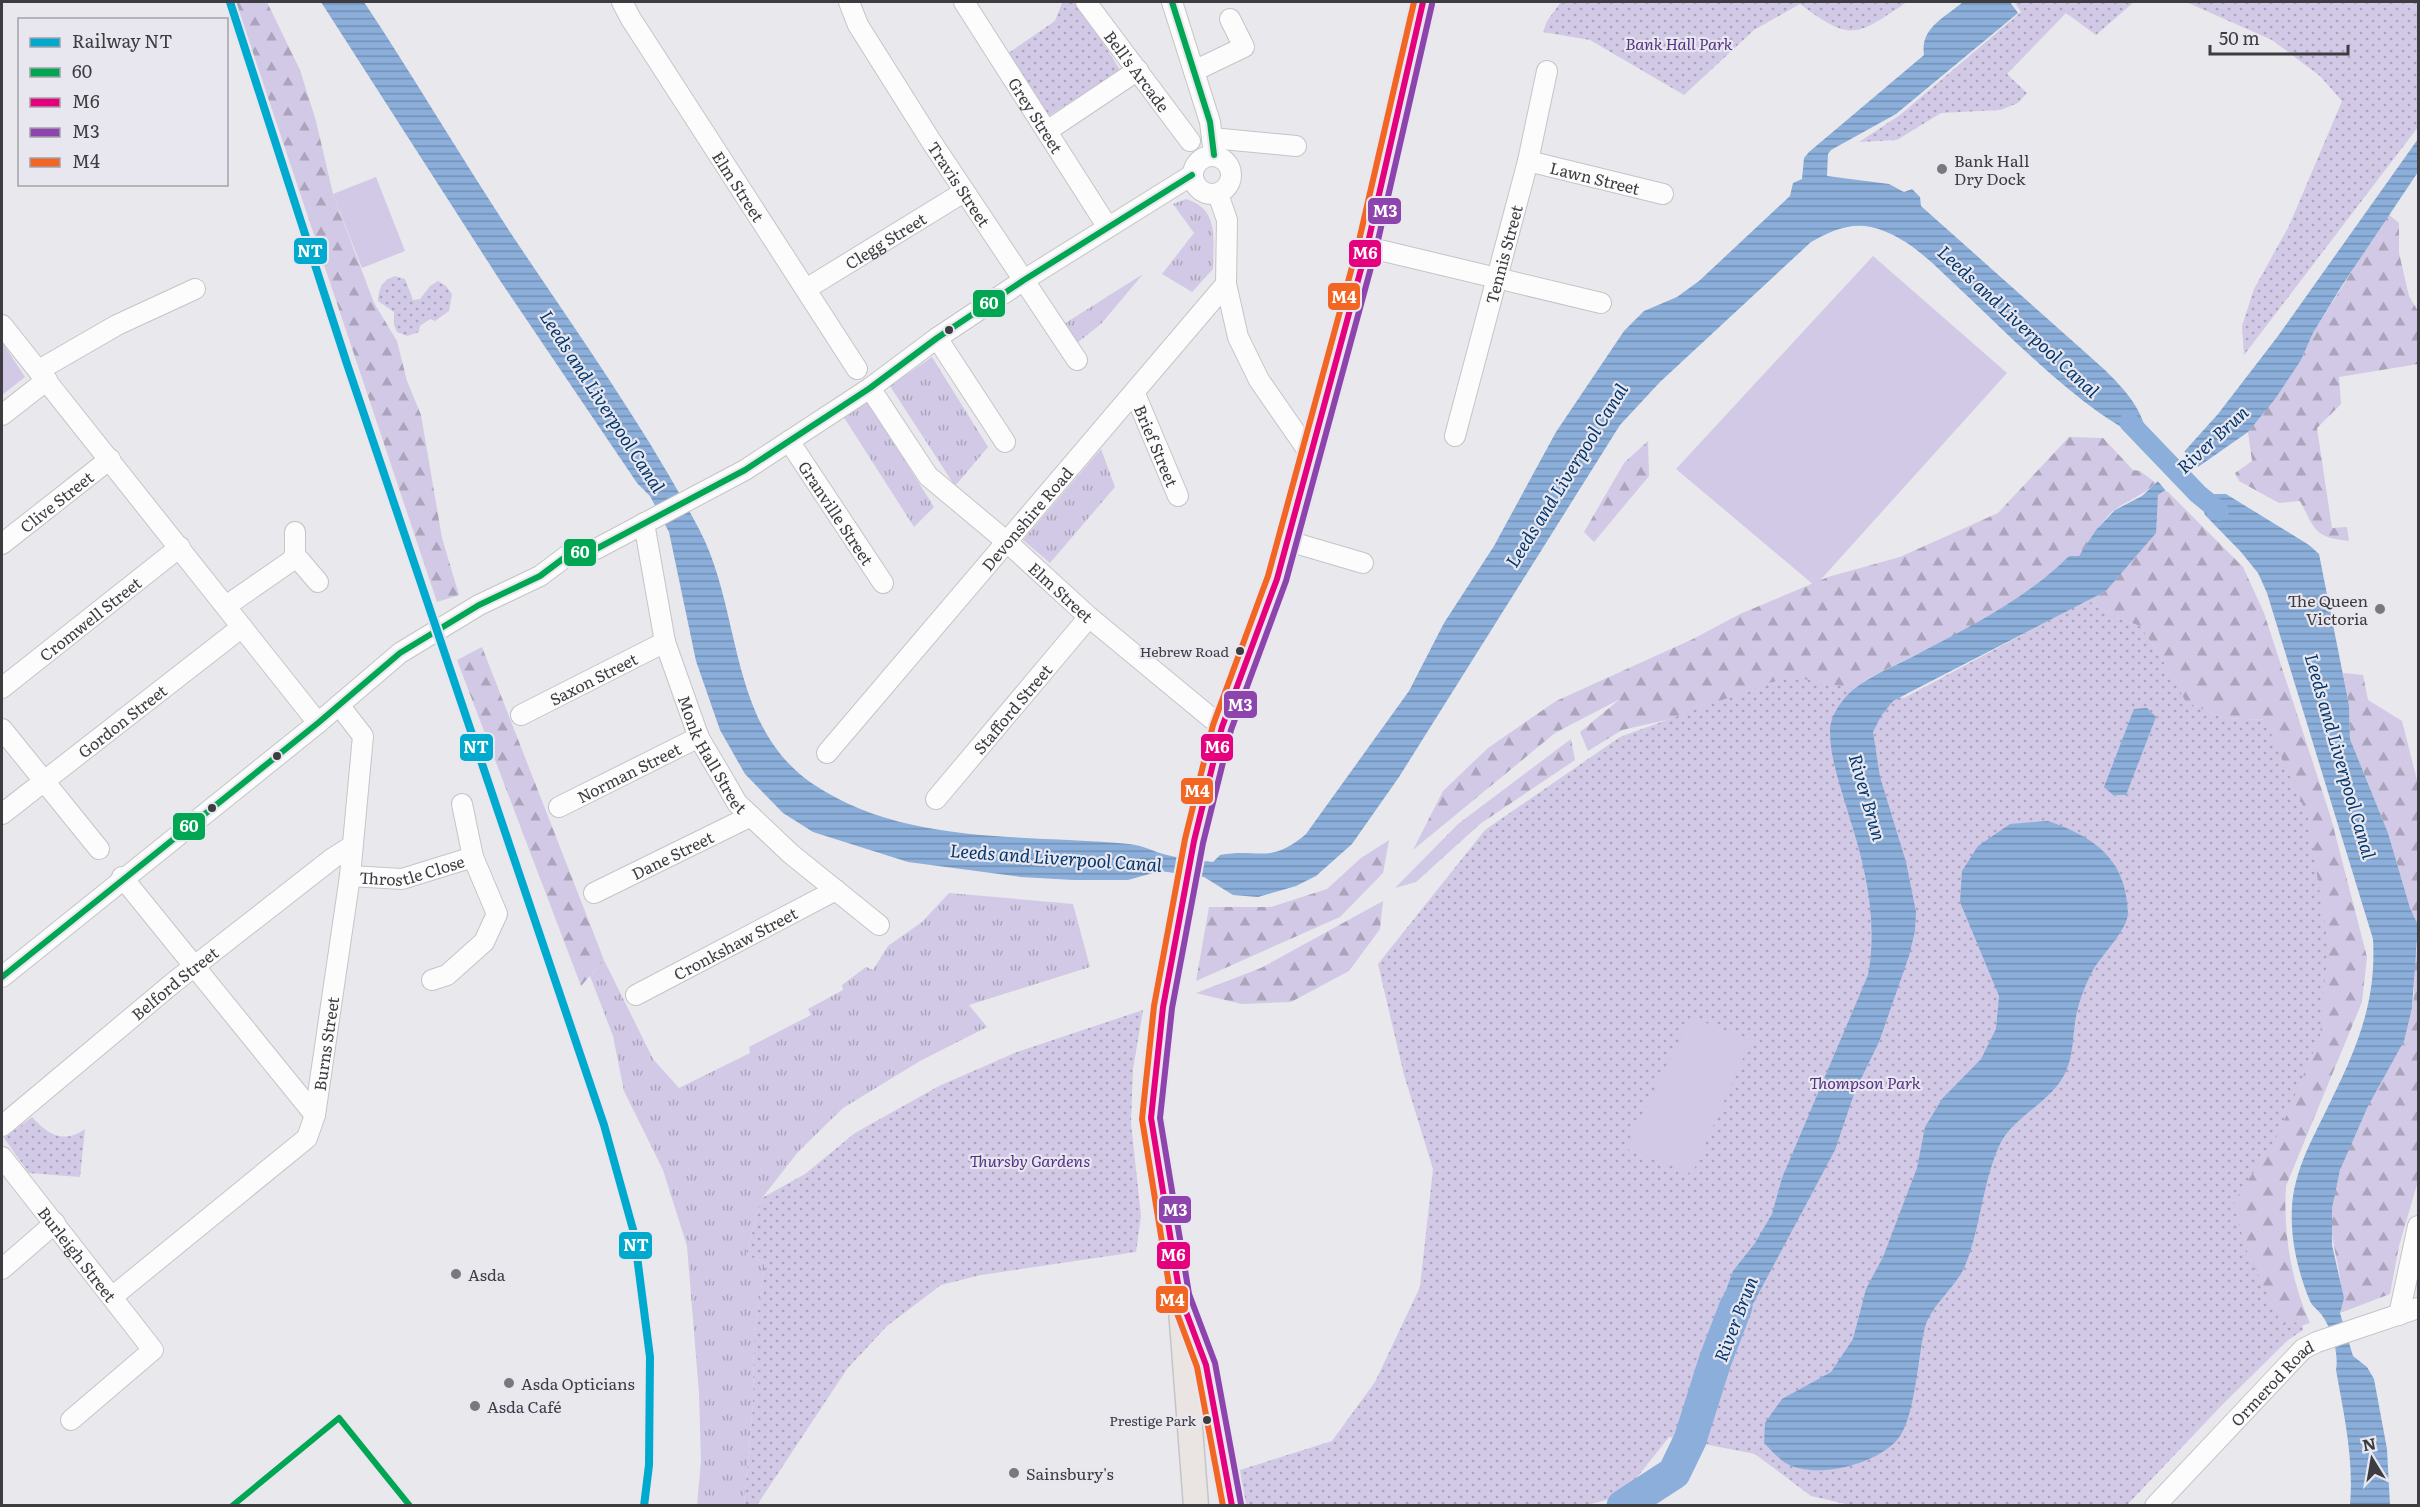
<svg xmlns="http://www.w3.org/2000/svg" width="2420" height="1507" font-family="Literata,serif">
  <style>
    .grass { fill: url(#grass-tufts) }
    .forest { fill: url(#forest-firs) }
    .park { fill: url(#park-dots) }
    .garden { fill: #d1c9e5 }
    .water { fill: url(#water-rules) }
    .pier { fill: #e9e8ed }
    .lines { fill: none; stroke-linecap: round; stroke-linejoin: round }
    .canal { stroke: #8bafda; stroke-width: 20 }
    .river { stroke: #8bafda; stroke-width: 33 }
    .minor-casing { stroke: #c5c4c7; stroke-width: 22 }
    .major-casing { stroke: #c5c5c7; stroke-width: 27 }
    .minor { stroke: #fcfcfc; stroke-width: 20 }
    .major { stroke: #eae4e3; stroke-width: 24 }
    .bus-1-casing { stroke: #e8e6ef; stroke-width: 10 }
    .bus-2-casing { stroke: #e8e6ef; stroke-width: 10 }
    .bus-3-casing { stroke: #e8e6ef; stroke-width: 10 }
    .bus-4-casing { stroke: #e8e6ef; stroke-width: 10 }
    .bus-1 { stroke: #00a651; stroke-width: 6 }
    .bus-2 { stroke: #e5007d; stroke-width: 6 }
    .bus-3 { stroke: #8e44ad; stroke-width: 6 }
    .bus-4 { stroke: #f26522; stroke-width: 6 }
    .rail-1-casing { stroke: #e8e6ef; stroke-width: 12 }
    .rail-1 { stroke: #00a9ce; stroke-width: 8 }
    .poi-dot { fill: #79787d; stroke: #e8e6ef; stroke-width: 2 }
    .bus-dot { fill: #3d3c40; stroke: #e8e6ef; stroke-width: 2 }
    .labels { text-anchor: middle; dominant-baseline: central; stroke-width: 4.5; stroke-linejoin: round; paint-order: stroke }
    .bus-label { font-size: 14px; fill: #3d3c40; stroke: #e8e6ef; text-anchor: end }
    .park-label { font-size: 16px; font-style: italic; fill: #533185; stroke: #e8e6ef }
    .street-label { font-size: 16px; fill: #3d3c40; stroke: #e8e6ef }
    .poi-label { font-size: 16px; fill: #3d3c40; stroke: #e8e6ef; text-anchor: start }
    .water-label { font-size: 18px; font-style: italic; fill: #00376d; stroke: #e8e6ef }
    .line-badge { stroke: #e8e6ef; stroke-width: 2 }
    .badge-label { font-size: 16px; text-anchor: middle; font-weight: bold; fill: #fff }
  </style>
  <defs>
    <pattern id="grass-tufts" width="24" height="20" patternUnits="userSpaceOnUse" patternTransform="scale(1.5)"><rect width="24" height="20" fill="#d1c9e5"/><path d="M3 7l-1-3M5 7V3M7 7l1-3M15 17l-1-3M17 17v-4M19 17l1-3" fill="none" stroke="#aba4bb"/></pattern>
    <pattern id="forest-firs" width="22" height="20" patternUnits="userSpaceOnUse" patternTransform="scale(1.5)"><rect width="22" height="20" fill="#d1c9e5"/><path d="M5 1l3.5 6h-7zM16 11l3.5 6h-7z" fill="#aba4bb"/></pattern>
    <pattern id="park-dots" width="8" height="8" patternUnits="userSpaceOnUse" patternTransform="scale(1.5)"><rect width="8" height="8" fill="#d1c9e5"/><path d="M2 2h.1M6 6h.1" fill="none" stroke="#aba4bb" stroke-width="1.8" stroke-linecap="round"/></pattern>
    <pattern id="water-rules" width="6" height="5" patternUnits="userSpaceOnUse" patternTransform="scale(1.5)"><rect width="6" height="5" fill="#8bafda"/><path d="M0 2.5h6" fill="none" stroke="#7390b2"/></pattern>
  </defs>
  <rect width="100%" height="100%" fill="#e9e8ed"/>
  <path class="grass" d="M1186 199C1220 209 1213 240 1213 269L1192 292 1162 274 1194 233 1173 204Z
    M1143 274 1101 324 1077 343 1064 324Z
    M932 357 988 447 955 486 890 386Z
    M867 401 934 507 914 527 843 416Z
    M1101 449 1115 487 1050 563 1023 540Z
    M949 893 1073 904 1090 967 969 1005 987 1027 920 1061 843 1108 798 1152 762 1198 746 1255 765 1263 754 1338 753 1405 744 1505H697L701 1461 699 1393 687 1246 663 1170 624 1091 613 1036 590 976 604 960 653 1059 679 1088 750 1053 749 1047 811 1015 808 1009 843 990 842 985 866 967 873 970 888 946 922 922Z"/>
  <path class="forest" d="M236 2H267L300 70 316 121 333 194 374 303 397 341 407 381 421 415 442 538 459 595 437 602Z
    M2388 214 2399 223V253L2409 296 2418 311V364L2339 377 2341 404 2317 428 2332 528 2347 527 2349 541C2314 537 2316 531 2300 501L2279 503 2239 481 2235 473 2252 461 2248 432 2301 360 2313 333Z
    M2069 437 2103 438 2133 470 2140 471 2156 483C2142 496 2126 501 2113 511 2099 524 2090 541 2079 556H2069C2015 611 1938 643 1869 678L1854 689 1684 716 1622 730 1588 751 1580 732 1620 699 1555 733 1413 850 1443 791 1488 748 1556 701 1693 639 1740 614 1828 577 1900 557 1998 513Z
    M1648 441 1649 476 1594 542 1584 532 1624 463Z
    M2165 489 2243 567 2264 613 2331 818 2367 957 2362 1002 2286 1186C2283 1232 2291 1281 2310 1323L2279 1333 2236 1248 2227 1201 2265 720 2223 718 2185 702 2159 654 2140 626 2120 619 2087 600 2106 591 2155 533 2158 495Z
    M482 647 604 960 581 986 457 660Z
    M2343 673 2363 675 2368 700 2402 721 2418 784V925L2410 908 2388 833 2350 739 2349 705Z
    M1571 739 1575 760 1480 824 1416 882 1395 888 1458 824Z
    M1389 840 1383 873 1340 917 1196 981 1209 907H1271L1327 889 1361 858Z
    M1383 901 1380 929 1349 971 1291 1002 1242 1004 1196 993 1261 968Z
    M2418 948V1181L2399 1246 2390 1294 2340 1313C2348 1279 2326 1242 2332 1205 2343 1136 2387 1076 2411 1011 2418 991 2410 967 2418 948Z"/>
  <path class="park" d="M1561 2H1907C1856 36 1852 43 1800 4L1754 30 1684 95 1590 40 1543 32 1547 21Z
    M2014 2H2134L2096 35 2066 13 2007 74 2027 93 2018 103 2000 110 1941 113 1897 140 1859 142 1900 115 2021 12Z
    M2186 2H2418V127L2244 355 2242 326 2254 289 2289 226 2342 101 2320 76 2272 40Z
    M1062 3H1074L1081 7 1120 70 1047 117 1007 54 1055 21Z
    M395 276 405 279 413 300 420 299 430 286 438 281 446 286 452 294 449 311 435 321 430 319 420 326 419 332 407 336 397 332 394 325V312L378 301C379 287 382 281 395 276Z
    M2087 600 2120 619 2140 626 2159 654 2186 702 2223 718 2265 720 2308 817 2328 945 2320 1036 2279 1133 2234 1202 2245 1247 2282 1325 2302 1321 2303 1330 2288 1340 2223 1404 2127 1505H1850L1811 1496 1755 1454 1669 1437 1623 1495 1588 1505H1244L1240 1470 1332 1441 1375 1382 1420 1287 1433 1169 1404 1075 1378 964 1485 830 1620 737 1788 676 1904 698Z
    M1143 1010 1133 1069 1131 1123 1141 1216 1136 1252 981 1275 941 1285 887 1326 847 1369 757 1505H744L753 1405 754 1338 765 1263 746 1255 762 1198 805 1174 855 1133 939 1086 1017 1052Z
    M32 1117C48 1135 64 1144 85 1129L80 1177 29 1173 4 1138Z"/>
  <path class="garden" d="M376 177 405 251 362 268 333 194Z
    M1873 256 2007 373 1815 586 1676 469Z
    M2 342 25 377 2 395Z
    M1691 1017 1751 1040 1692 1174 1625 1148Z"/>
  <path class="water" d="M321 2H364C414 77 460 156 510 232 575 330 644 425 699 529 743 612 727 726 813 784 905 846 1024 834 1129 844 1143 845 1154 852 1167 855 1181 859 1198 860 1213 862L1220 855C1259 848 1270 865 1306 834L1409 691 1444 623 1494 546 1556 432 1624 331 1644 311 1677 297 1699 281 1790 196 1793 183 1802 179 1804 158 1809 152 1924 55C1920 28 1944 18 1963 2H2010L2018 13 1896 114 1831 150 1828 154 1827 176 1889 184 1904 192 1912 189 1920 197 1921 206 2105 370C2126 391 2143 409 2148 440 2089 418 2010 336 1963 292 1935 266 1909 236 1871 227 1849 222 1829 232 1811 242L1660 382 1620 425 1399 777 1352 844 1316 876 1296 886 1258 897 1233 895 1204 877 1160 871 1128 880H1073L1021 877 908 862 813 832 783 813 745 774 720 730 696 661 669 532 650 496 637 483 499 279Z
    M2418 139V172L2341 287 2313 333 2301 360 2275 399 2248 432 2158 495 2156 533 2106 591 1914 690 1893 701 1881 716 1873 732 1880 777 1906 862 1916 912 1915 931 1909 956 1879 1042 1855 1091 1835 1150 1729 1349 1706 1345 1733 1271 1755 1243 1772 1214 1782 1178 1868 975C1878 923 1866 869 1850 819 1842 791 1830 760 1830 731 1830 715 1843 698 1854 689 1872 675 1894 666 1914 656 1969 627 2025 600 2069 556H2079L2096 530 2115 510 2142 496 2156 483 2218 414 2278 336Z
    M2198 494H2226L2309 545 2319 554 2349 705 2350 739 2388 833 2410 908 2418 925 2412 1008 2404 1041 2368 1106 2340 1170 2332 1208V1245L2344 1298 2340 1313 2353 1356 2367 1367 2374 1379 2387 1449 2390 1505H2350C2354 1459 2344 1415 2336 1370 2339 1354 2332 1328 2321 1314 2317 1309 2312 1306 2310 1301 2298 1273 2290 1237 2292 1207 2294 1174 2309 1145 2323 1117 2353 1056 2377 1008 2373 939L2267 593 2258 573 2241 552 2205 515Z
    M2147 708 2156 717 2126 795H2113L2104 787 2134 709Z
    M2048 821C2094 837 2126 858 2128 913 2128 929 2101 956 2093 970 2087 981 2081 996 2078 1008 2072 1028 2075 1052 2066 1071 2053 1102 2014 1115 2000 1144 1982 1183 1981 1227 1965 1266 1956 1287 1932 1304 1925 1327 1918 1355 1915 1421 1897 1440 1875 1465 1813 1481 1784 1462 1777 1457 1770 1449 1764 1443L1765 1423 1782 1399 1831 1372 1853 1339 1866 1289 1883 1257 1917 1168 1925 1127 1942 1099 1981 1059 1996 1029 1999 996 1960 902 1962 871 1978 846 2010 824Z"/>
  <path class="pier" d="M2183 450 2201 470 2167 492 2156 479Z"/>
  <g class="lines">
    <path class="canal" d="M2129 422 2198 494 2219 511"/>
    <path class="river" d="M1623 1506 1674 1473 1690 1440 1715 1361 1736 1306"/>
    <defs>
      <g id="minor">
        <path id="s1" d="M622 2 631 19 857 369"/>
        <path id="s2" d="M849 2 858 25 931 141 1077 360"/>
        <path id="s3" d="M964 2 1107 226"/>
        <path id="s4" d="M1086 2 1190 141"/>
        <path d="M1172 2 1210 122 1214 155"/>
        <path d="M1194 71 1244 47 1230 19"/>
        <path d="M1047 131 1138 70"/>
        <path d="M1212 138 1296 146"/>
        <circle cx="1212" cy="175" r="19"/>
        <path id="s5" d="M1528 161 1663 194"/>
        <path d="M1218 194 1227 220 1226 284 1238 337 1259 380 1311 455"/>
        <path d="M1367 247 1601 303"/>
        <path id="s6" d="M806 289 964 192"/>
        <path d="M2 325 318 723"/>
        <path d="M937 338 1005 442"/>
        <path d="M39 370 117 325 195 289"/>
        <path id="s7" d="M870 388 928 476 1007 542 1089 617 1222 727"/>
        <path id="s8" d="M1135 394 1178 496"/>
        <path d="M2 415 47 380"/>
        <path id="s9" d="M1455 436 1528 161 1547 71"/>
        <path id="s10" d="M789 441 883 583"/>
        <path id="s11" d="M644 523 665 642 699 738 725 782 737 803 791 854 879 925"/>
        <path d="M1288 541 1363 563"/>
        <path id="s12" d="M2 544 110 459"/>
        <path d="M295 555 318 582"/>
        <path d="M226 606 291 561 295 555V532"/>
        <path id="s13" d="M2 688 180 547"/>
        <path id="s14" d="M521 715 665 642"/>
        <path d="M2 729 99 849"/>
        <path id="s15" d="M827 753 1226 284"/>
        <path id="s16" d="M936 799 1089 617"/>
        <path d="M462 804 473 857"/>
        <path id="s17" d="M559 807 699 737"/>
        <path id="s18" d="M2 814 242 627"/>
        <path id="s19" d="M350 876 402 879 473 857 497 914 484 942 447 975 432 980"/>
        <path d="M122 877 315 1115"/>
        <path id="s20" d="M594 893 751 816"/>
        <path d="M2 977 318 723 400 653 479 605 540 576 568 555 596 549 745 470 870 388 937 338 1024 280 1192 175"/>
        <path id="s21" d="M636 995 836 890"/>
        <path id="s22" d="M2 1126 173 983 333 858 352 846"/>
        <path id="s23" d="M2 1157 153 1350 71 1420"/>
        <path d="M2 1269 55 1223"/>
        <path id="s24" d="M112 1297 307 1138 315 1115 350 876 363 736 339 705"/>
        <path d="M2399 1315 2418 1226"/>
        <path id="s25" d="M2155 1506 2303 1349 2317 1342 2418 1308"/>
      </g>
      <path id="major" d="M1190 1324 1206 1365 1232 1506
        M1196 1506 1180 1296 1151 1118 1163 1007 1194 841 1222 727 1277 579 1303 485 1367 247 1423 2"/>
    </defs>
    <use href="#minor" class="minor-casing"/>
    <use href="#major" class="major-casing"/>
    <use href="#minor" class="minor"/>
    <use href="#major" class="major"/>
    <defs>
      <path id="bus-1" d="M1172 2 1210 122 1214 155
        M2 977 318 723 400 653 479 605 540 576 568 555 596 549 745 470 870 388 937 338 1024 280 1192 175
        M339 1418 410 1506
        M232 1506 339 1418"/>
      <path id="bus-2" d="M1232 1506 1206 1365 1180 1296 1151 1118 1163 1007 1194 841 1222 727 1277 579 1367 247 1423 2"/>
      <path id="bus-3" d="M1241 1504 1215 1363 1189 1294 1160 1118 1172 1008 1203 843 1231 730 1286 581 1376 249 1432 4"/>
      <path id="bus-4" d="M1223 1506 1197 1367 1171 1297 1142 1119 1154 1006 1185 839 1213 725 1268 576 1358 245 1414 2"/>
    </defs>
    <use href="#bus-1" class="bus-1-casing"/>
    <use href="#bus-2" class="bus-2-casing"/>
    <use href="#bus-3" class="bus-3-casing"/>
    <use href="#bus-4" class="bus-4-casing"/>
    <use href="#bus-1" class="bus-1"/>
    <use href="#bus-2" class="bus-2"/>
    <use href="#bus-3" class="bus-3"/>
    <use href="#bus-4" class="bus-4"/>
    <defs>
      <path id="rail-1" d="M230 2 347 364 604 1125 634 1233 650 1357 649 1465 644 1506"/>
    </defs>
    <use href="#rail-1" class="rail-1-casing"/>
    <use href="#rail-1" class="rail-1"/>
  </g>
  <g class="poi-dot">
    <circle cx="1942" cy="169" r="6"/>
    <circle cx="2380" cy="609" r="6"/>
    <circle cx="456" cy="1274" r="6"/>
    <circle cx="509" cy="1383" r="6"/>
    <circle cx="475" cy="1406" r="6"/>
    <circle cx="1014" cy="1473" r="6"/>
  </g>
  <g class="bus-dot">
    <circle cx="949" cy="330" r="5"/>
    <circle cx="1240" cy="651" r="5"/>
    <circle cx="277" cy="756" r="5"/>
    <circle cx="212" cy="808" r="5"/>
    <circle cx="1207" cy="1420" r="5"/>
  </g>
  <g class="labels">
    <g class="bus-label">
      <text x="1229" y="651">Hebrew Road</text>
      <text x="1196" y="1420">Prestige Park</text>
    </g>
    <g class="park-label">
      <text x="1679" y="43">Bank Hall Park</text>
      <text x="1865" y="1082">Thompson Park</text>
      <text x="1030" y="1160">Thursby Gardens</text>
    </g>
    <g class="street-label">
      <text stroke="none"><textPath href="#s4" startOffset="86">Bell's Arcade</textPath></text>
      <text stroke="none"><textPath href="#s3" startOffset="134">Grey Street</textPath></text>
      <text stroke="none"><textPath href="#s5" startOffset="69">Lawn Street</textPath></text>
      <text stroke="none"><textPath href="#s2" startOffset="213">Travis Street</textPath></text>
      <text stroke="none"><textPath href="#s1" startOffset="218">Elm Street</textPath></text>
      <text stroke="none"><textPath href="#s6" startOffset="93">Clegg Street</textPath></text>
      <text stroke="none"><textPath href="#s9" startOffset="188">Tennis Street</textPath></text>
      <text stroke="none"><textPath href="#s8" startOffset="56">Brief Street</textPath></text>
      <text stroke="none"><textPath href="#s12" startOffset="69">Clive Street</textPath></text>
      <text stroke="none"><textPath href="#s10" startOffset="86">Granville Street</textPath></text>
      <text stroke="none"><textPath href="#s15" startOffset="308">Devonshire Road</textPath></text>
      <text stroke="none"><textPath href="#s7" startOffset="282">Elm Street</textPath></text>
      <text stroke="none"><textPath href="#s13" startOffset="112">Cromwell Street</textPath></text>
      <text stroke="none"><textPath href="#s14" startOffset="81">Saxon Street</textPath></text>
      <text stroke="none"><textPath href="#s16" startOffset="118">Stafford Street</textPath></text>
      <text stroke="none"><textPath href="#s18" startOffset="152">Gordon Street</textPath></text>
      <text stroke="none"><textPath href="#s11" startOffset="243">Monk Hall Street</textPath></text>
      <text stroke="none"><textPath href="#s17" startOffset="78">Norman Street</textPath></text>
      <text stroke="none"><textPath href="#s20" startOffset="87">Dane Street</textPath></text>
      <text stroke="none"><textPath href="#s19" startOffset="63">Throstle Close</textPath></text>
      <text stroke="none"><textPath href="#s21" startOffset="112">Cronkshaw Street</textPath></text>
      <text stroke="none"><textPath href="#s22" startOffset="224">Belford Street</textPath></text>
      <text stroke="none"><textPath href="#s24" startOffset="348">Burns Street</textPath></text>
      <text stroke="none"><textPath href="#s23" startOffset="123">Burleigh Street</textPath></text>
      <text stroke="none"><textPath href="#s25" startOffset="170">Ormerod Road</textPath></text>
    </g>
    <g class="poi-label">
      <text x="1954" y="160">Bank Hall<tspan x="1954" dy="18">Dry Dock</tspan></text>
      <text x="2368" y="600" text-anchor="end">The Queen<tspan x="2368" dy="18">Victoria</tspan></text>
      <text x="468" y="1274">Asda</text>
      <text x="521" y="1383">Asda Opticians</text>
      <text x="487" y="1406">Asda Café</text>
      <text x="1026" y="1473">Sainsbury's</text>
    </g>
    <g class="water-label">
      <text transform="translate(2019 321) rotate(43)">Leeds and Liverpool Canal</text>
      <text transform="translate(603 401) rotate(57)">Leeds and Liverpool Canal</text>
      <text transform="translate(2212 439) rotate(-43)">River Brun</text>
      <text transform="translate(1566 475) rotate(-58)">Leeds and Liverpool Canal</text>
      <text transform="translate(2341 756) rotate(74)">Leeds and Liverpool Canal</text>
      <text transform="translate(1868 797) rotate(74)">River Brun</text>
      <text transform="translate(1056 857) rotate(4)">Leeds and Liverpool Canal</text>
      <text transform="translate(1735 1319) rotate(-69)">River Brun</text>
    </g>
  </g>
  <g class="line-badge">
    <rect x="1367" y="197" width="35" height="28" rx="6" fill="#8e44ad"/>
    <rect x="293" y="237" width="35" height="28" rx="6" fill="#00a9ce"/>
    <rect x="1348" y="239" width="34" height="29" rx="6" fill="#e5007d"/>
    <rect x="1327" y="282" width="34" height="29" rx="6" fill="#f26522"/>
    <rect x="972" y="289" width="34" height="29" rx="6" fill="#00a651"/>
    <rect x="563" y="538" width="34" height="29" rx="6" fill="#00a651"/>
    <rect x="1223" y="690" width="35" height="29" rx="6" fill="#8e44ad"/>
    <rect x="459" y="733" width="35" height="29" rx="6" fill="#00a9ce"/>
    <rect x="1200" y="733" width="34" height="29" rx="6" fill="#e5007d"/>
    <rect x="1180" y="777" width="34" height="28" rx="6" fill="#f26522"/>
    <rect x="172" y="812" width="34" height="29" rx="6" fill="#00a651"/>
    <rect x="1158" y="1195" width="34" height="29" rx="6" fill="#8e44ad"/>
    <rect x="618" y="1231" width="35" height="29" rx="6" fill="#00a9ce"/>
    <rect x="1156" y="1241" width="35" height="29" rx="6" fill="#e5007d"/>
    <rect x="1155" y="1285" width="34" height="29" rx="6" fill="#f26522"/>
  </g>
  <g class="badge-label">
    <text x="1385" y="217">M3</text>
    <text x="310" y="257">NT</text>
    <text x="1365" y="259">M6</text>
    <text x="1344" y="303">M4</text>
    <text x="989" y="309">60</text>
    <text x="580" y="558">60</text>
    <text x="1240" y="711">M3</text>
    <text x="476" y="753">NT</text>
    <text x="1217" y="753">M6</text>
    <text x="1197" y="797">M4</text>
    <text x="189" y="832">60</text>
    <text x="1175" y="1216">M3</text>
    <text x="636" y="1251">NT</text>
    <text x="1173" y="1261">M6</text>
    <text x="1172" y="1306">M4</text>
  </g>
  <rect width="2420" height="1507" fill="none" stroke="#3d3c40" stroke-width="6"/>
  <rect x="18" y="18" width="210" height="168" fill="#e8e6ef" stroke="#a4a2a9" stroke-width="1.5"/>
  <rect x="30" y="38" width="30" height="9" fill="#00a9ce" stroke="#a4a2a9" stroke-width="1.5"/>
  <text x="72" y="48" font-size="18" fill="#3d3c40">Railway NT</text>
  <rect x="30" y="68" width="30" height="9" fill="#00a651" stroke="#a4a2a9" stroke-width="1.5"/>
  <text x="72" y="78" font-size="18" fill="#3d3c40">60</text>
  <rect x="30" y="98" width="30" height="9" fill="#e5007d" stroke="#a4a2a9" stroke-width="1.5"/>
  <text x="72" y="108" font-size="18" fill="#3d3c40">M6</text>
  <rect x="30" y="128" width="30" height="9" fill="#8e44ad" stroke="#a4a2a9" stroke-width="1.5"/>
  <text x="72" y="138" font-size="18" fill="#3d3c40">M3</text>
  <rect x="30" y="158" width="30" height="9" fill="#f26522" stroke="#a4a2a9" stroke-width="1.5"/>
  <text x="72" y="168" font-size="18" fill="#3d3c40">M4</text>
  <g transform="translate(2372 1459) rotate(349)" stroke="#e8e6ef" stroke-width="4.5" paint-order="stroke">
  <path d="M0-4.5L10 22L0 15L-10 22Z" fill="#3d3c40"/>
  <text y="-9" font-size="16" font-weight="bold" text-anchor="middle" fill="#3d3c40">N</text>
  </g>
  <path d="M2210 45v9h138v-9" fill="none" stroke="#3d3c40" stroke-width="3"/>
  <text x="2219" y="45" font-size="18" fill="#3d3c40" stroke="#e8e6ef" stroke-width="4.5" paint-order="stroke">50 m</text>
</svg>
